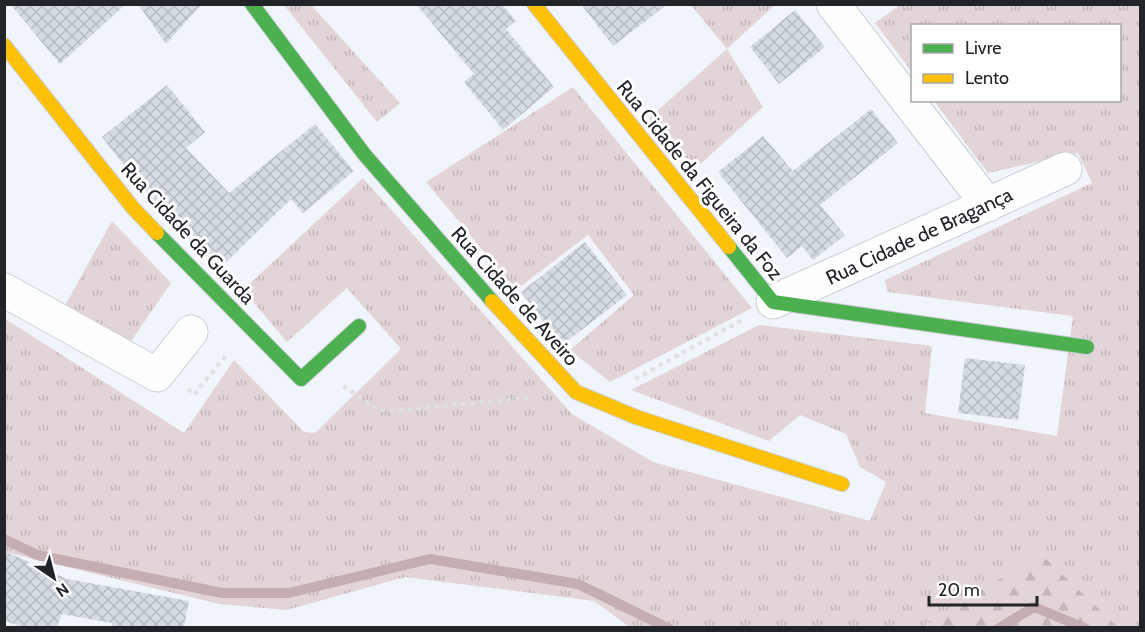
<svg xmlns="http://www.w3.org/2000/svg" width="1145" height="632" font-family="Cabin,sans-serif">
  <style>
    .grass { fill: url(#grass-tufts) }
    .forest { fill: url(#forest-firs) }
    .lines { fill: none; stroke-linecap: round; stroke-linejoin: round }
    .stream { stroke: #c6aeb0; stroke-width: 10 }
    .building { fill: url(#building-cross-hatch) }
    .street-casing { stroke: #cbcfd5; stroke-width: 35 }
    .fast-casing { stroke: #cbcfd5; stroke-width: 16 }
    .slow-casing { stroke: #cbcfd5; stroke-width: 16 }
    .path { stroke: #dee0e2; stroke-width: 4; stroke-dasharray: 4.5 4.5; stroke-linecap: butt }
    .street { stroke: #fdfefe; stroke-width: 33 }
    .fast { stroke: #4caf50; stroke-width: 14 }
    .slow { stroke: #ffc107; stroke-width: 14 }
    .labels { text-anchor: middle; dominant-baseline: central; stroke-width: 6; stroke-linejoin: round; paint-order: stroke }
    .street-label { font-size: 20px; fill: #212529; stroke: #fff }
  </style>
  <defs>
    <pattern id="grass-tufts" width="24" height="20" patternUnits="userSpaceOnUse" patternTransform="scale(1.5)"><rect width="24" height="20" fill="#e3d4d7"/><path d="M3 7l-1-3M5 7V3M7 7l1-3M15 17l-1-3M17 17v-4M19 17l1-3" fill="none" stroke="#c2b6b9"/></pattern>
    <pattern id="forest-firs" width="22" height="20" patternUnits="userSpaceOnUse" patternTransform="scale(1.5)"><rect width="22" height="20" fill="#e3d4d7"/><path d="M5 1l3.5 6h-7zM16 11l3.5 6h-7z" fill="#c2b6b9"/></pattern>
    <pattern id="building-cross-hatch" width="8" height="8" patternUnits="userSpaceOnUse" patternTransform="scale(1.5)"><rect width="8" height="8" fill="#d4dbe2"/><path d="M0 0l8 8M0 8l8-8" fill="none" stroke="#b6bcc2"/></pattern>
  </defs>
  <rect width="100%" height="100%" fill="#f0f5fb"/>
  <path class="grass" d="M284 5H311L400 103 377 122Z
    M691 5H775L727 49 763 107 695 169 649 118 727 49Z
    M900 5H1140V627H1118L1040 553 923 627 631 628 594 601 405 577 287 610 219 604 5 552 4 318 184 433 234 360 304 432 315 433 401 349 347 288 287 342 243 290 363 178 572 414 653 462 870 521 886 482 860 467 846 434 800 415 769 441 631 390 759 325 932 346 925 413 1057 436 1073 316 887 292 885 280 1092 183 1078 153 988 173 934 101 1120 100V26H912V72L875 23Z
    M573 87 752 308 610 382 570 350 634 295 588 235 516 290 426 182Z
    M112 221 171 283 129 344 62 311Z"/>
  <path class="forest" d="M1040 553 1118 627H923Z"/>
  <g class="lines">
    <path class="stream" d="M4 539 37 555 222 593H289L430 559 578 584 668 628
      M999 628 1034 607 1085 628"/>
  </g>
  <path class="building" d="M10 4H126L60 64Z
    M138 4H202L166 44Z
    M416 4H502L516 21 506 29 554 87 503 130 464 82 474 74Z
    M581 4H668L613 46Z
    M795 10 825 47 779 84 750 47Z
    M167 85 205 132 186 148 229 193 315 124 354 171 303 213 291 199 219 269 152 201 102 137Z
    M871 109 898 143 820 205 845 235 813 260 802 246 787 258 718 172 763 136 793 171Z
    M585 242 627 295 562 345 521 292Z
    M965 358 1025 365 1018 420 958 413Z
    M4 551 67 579 189 601 184 627H112V623L62 614 57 627H21L4 620Z"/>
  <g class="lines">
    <defs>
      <path id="street" d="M833 4 988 205
        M4 290 157 375 191 332
        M773 302 1065 169"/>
      <path id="fast" d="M252 4 364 154 492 301
        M157 233 301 379 359 326
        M729 247 773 302 1087 347"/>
      <path id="slow" d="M534 4 729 247
        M4 45 133 208 157 233
        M492 301 576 392 636 417 842 484"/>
    </defs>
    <use href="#street" class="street-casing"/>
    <use href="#fast" class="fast-casing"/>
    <use href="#slow" class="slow-casing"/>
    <path class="path" d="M635 379 744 319
      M343 386 379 410 393 411 535 397
      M188 389 194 395 228 353"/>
    <use href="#street" class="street"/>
    <use href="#fast" class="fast"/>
    <use href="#slow" class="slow"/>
  </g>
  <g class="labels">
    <g class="street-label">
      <text transform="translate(700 180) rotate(51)">Rua Cidade da Figueira da Foz</text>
      <text transform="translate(188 233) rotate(47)">Rua Cidade da Guarda</text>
      <text transform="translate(919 236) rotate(-25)">Rua Cidade de Bragança</text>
      <text transform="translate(515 296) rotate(48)">Rua Cidade de Aveiro</text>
    </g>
  </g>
  <rect width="1145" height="632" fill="none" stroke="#212529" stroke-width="12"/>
  <rect x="911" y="24" width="210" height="78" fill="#ffffff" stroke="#a6a8a9" stroke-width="1.5"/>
  <rect x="923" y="44" width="30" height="9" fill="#4caf50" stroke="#a6a8a9" stroke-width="1.5"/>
  <text x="965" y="54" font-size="18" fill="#212529">Livre</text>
  <rect x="923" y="74" width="30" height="9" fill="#ffc107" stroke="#a6a8a9" stroke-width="1.5"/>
  <text x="965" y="84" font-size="18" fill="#212529">Lento</text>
  <g transform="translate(54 578) rotate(145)" stroke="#ffffff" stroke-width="4.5" paint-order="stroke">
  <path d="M0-4.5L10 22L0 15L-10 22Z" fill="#212529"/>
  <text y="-9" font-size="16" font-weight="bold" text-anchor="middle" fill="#212529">N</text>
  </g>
  <path d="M929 596v9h108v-9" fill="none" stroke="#212529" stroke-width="3"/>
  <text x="938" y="596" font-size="18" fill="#212529" stroke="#ffffff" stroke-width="4.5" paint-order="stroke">20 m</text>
</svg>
